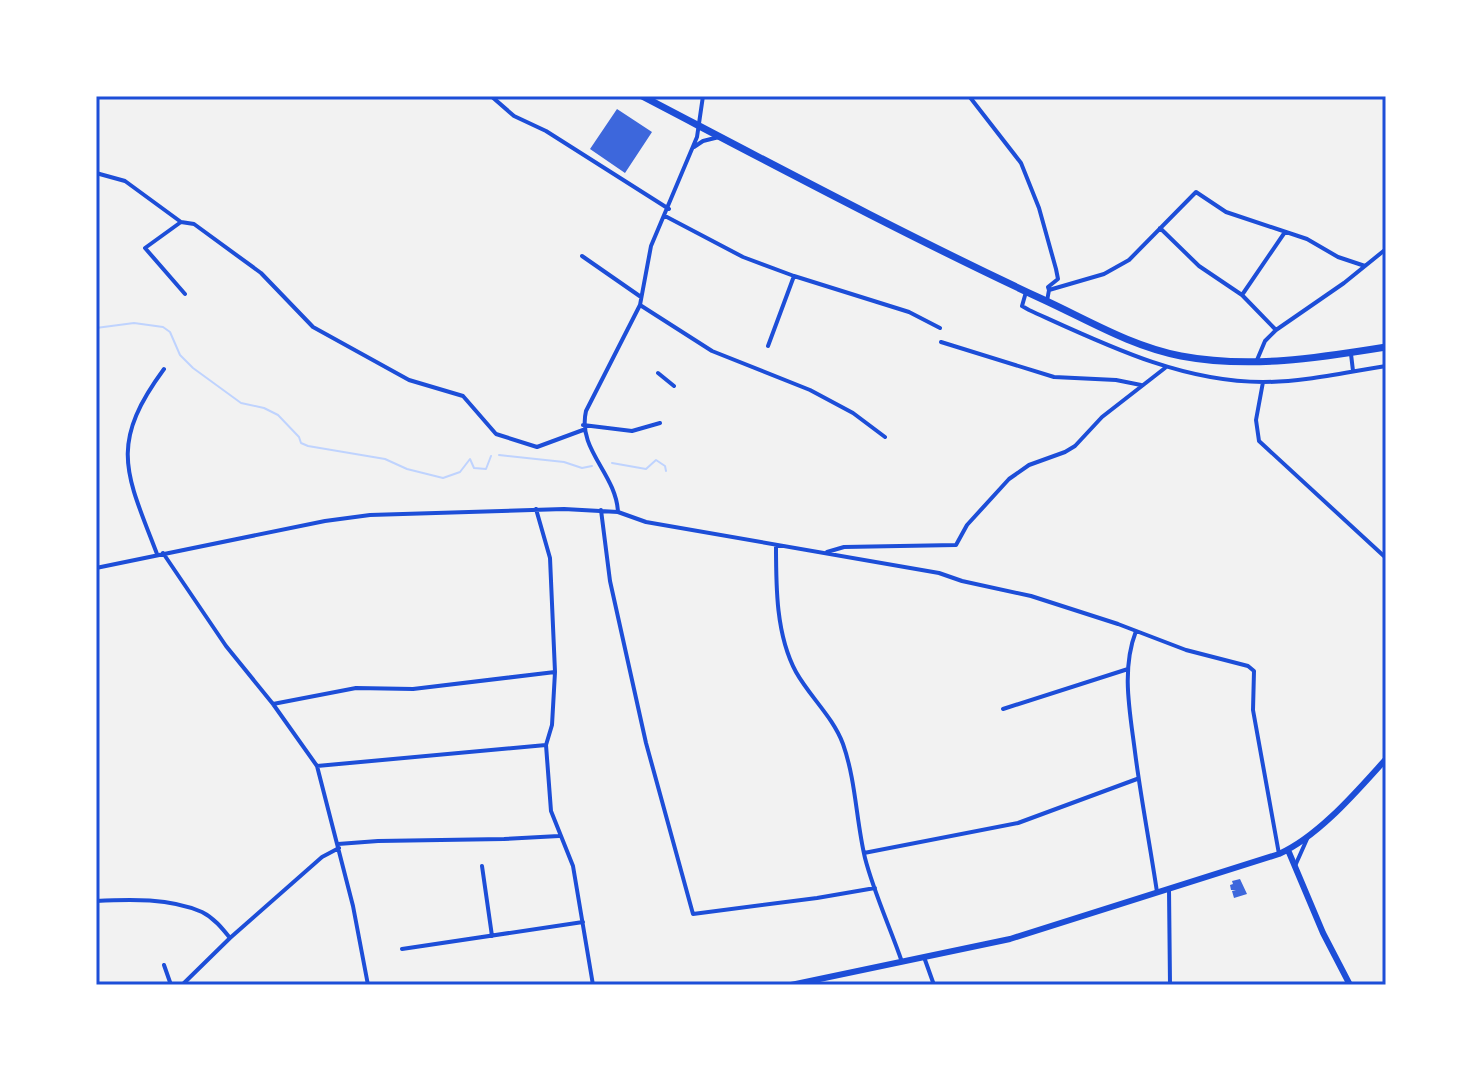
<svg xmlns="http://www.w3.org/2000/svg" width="1482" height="1081" font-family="'Work Sans',sans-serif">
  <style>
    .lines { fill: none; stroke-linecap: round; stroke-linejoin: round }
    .stream { stroke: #bfd3fe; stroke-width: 2 }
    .building { fill: #3d67dc }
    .minor { stroke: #1d4ed8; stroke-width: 4 }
    .secondary { stroke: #1d4ed8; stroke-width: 6 }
    .primary { stroke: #1d4ed8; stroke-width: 7 }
    .neatline { fill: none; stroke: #1d4ed8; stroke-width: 3 }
  </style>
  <rect width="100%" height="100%" fill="#f2f2f2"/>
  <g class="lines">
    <path class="stream" d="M96 328 134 323 163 327 170 332 180 355 193 368 241 403 264 408 278 415 299 437 301 443 308 446 385 459 407 469 443 478 460 472 470 459 474 468 486 469 491 456
      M499 455 564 462 582 468 592 466
      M612 463 646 469 656 460 665 466 666 471"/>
  </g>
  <path class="building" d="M617 109 652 132 625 173 590 149Z
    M1240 879 1247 894 1234 898 1232 891 1236 890H1231L1230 885 1233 884 1232 881Z"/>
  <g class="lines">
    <path class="minor" d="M491 96 514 116 546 131 669 209
      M969 96 1021 163 1039 208 1056 269 1058 279 1048 287 1049 290
      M694 147 703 141 719 137
      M96 173 125 181 181 222 194 224 261 273 313 327 409 380 463 396 496 434 537 447 583 430
      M665 216 743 257 794 276 768 346
      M181 222 145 248 185 294
      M1160 228 1199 266 1242 295 1276 330
      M582 256 641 297
      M794 276 909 312 940 328
      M1026 292 1022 306 1029 310C1104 344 1180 382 1263 382 1304 382 1346 372 1386 366
      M1242 295 1285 232
      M1047 301 1049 290 1104 274 1129 260 1196 192 1226 212 1307 239 1338 257 1365 266
      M640 305 712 351 810 390 853 413 885 437
      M941 342 1054 377 1116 380 1141 385
      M1351 354 1353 371
      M1257 360 1265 341 1276 330 1344 283 1386 249
      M658 373 674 386
      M1263 382 1256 420 1259 441 1386 558
      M583 425 632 431 660 423
      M601 510 610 581 646 743 693 914 817 898 875 888
      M618 512C616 473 577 450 586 411L640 305 651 246 697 137 703 96
      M776 546C776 587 776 635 796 672 810 697 833 717 843 744 856 781 856 820 865 858 874 893 890 927 902 962
      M827 552 844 547 956 545 967 525 1009 479 1029 465 1065 452 1075 446 1102 417 1165 368
      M163 553 226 646 273 704 317 766 353 906 368 985
      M157 554C126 473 108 445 164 369
      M96 568 325 521 370 515 564 509 618 512 646 522 939 573 962 581 1031 596 1118 624 1186 650 1248 666 1254 671 1253 710 1279 854
      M1136 631C1121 670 1130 712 1135 752 1141 799 1150 845 1157 892
      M555 672 552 725 546 745 551 811 573 866 593 985
      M273 704 356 688 413 689 555 672 550 558 536 509
      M1003 709 1128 669
      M317 766 546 745
      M338 844 378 841 504 839 559 836
      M864 853 1018 823 1137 779
      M482 866 492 936
      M1295 866 1307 839
      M1169 889 1170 985
      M96 901C130 899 170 898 202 912 214 918 222 928 230 938
      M402 949 583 922
      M924 957 934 985
      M164 965 171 985
      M182 985 230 938 322 857 339 848"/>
    <path class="secondary" d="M1288 850 1323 933 1350 985
      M791 985 1010 939 1279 854C1319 836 1357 791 1386 759"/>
    <path class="primary" d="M642 96C774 165 907 236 1042 299 1088 320 1130 346 1181 356 1250 369 1318 358 1386 347"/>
  </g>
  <rect width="1482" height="1081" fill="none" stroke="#ffffff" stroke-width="196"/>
  <rect x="98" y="98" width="1286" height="885" class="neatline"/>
</svg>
